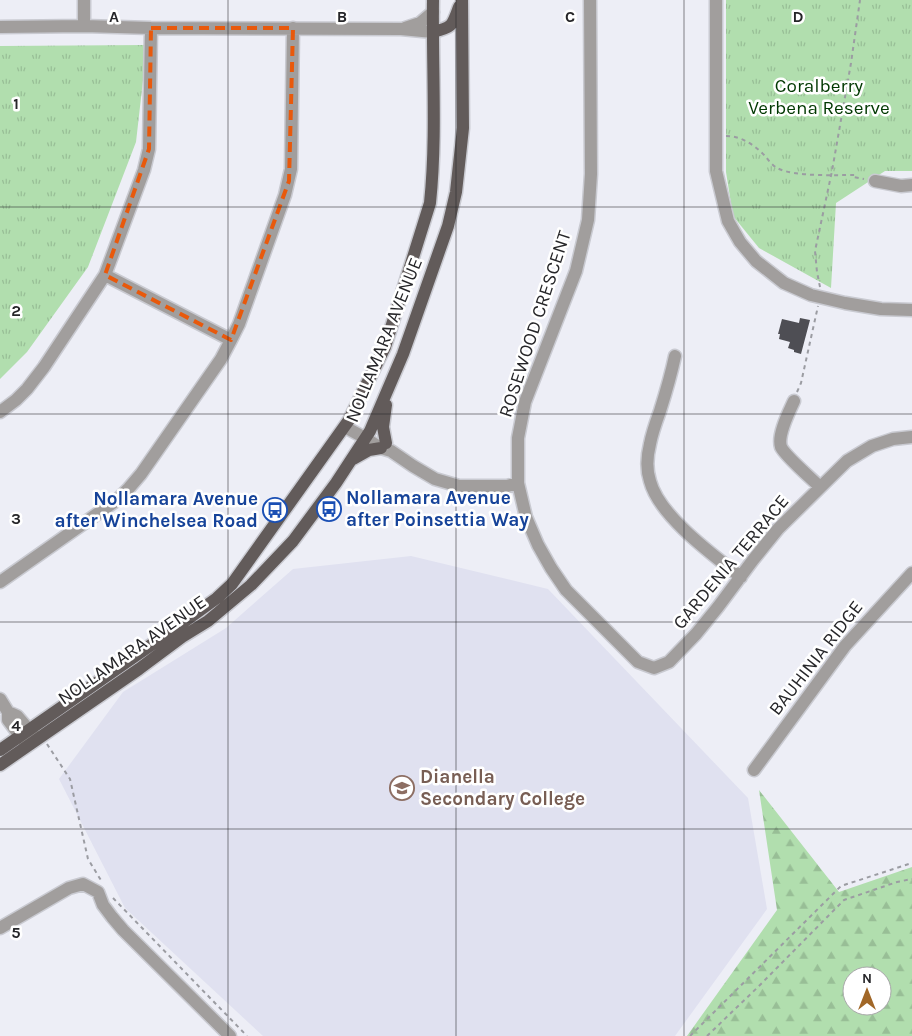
<svg xmlns="http://www.w3.org/2000/svg" width="912" height="1036" font-family="Karla,sans-serif">
  <style>
    .built { fill: #e0e1f0 }
    .forest { fill: url(#forest-firs); fill-rule: evenodd }
    .park { fill: url(#park-tufts) }
    .building { fill: #4e4e54 }
    .lines { fill: none; stroke-linecap: round; stroke-linejoin: round }
    .minor-casing { stroke: #c9cad1; stroke-width: 15 }
    .major-casing { stroke: #c9cad1; stroke-width: 15 }
    .path { stroke: #9b9ca2; stroke-width: 2; stroke-dasharray: 4 4; stroke-linecap: butt }
    .minor { stroke: #a19e9d; stroke-width: 12 }
    .major { stroke: #625b5a; stroke-width: 12 }
    .marked { fill: none; stroke: #e8590c; stroke-width: 4; stroke-dasharray: 10 6; stroke-linejoin: round }
    .grid { fill: none; stroke: #262629; stroke-width: 1; stroke-opacity: 0.55 }
    .labels { text-anchor: middle; dominant-baseline: central; stroke-width: 5; stroke-linejoin: round; paint-order: stroke }
    .park-label { font-size: 19px; fill: #003801; stroke: #fff }
    .street-label { font-size: 19px; fill: #262629; stroke: #fff }
    .transit-label { font-size: 19px; font-weight: bold; fill: #164399; stroke: #fff; text-anchor: start }
    .education-label { font-size: 19px; font-weight: bold; fill: #785e54; stroke: #fff; text-anchor: start }
    .grid-label { font-size: 16px; text-anchor: middle; font-weight: bold; fill: #262629; stroke: #fff; stroke-width: 5; stroke-linejoin: round; paint-order: stroke }
  </style>
  <defs>
    <pattern id="forest-firs" width="22" height="20" patternUnits="userSpaceOnUse" patternTransform="scale(1.25)"><rect width="22" height="20" fill="#b1deae"/><path d="M5 1l3.5 6h-7zM16 11l3.5 6h-7z" fill="#98be96"/></pattern>
    <pattern id="park-tufts" width="24" height="20" patternUnits="userSpaceOnUse" patternTransform="scale(1.25)"><rect width="24" height="20" fill="#b1deae"/><path d="M3 7l-1-3M5 7V3M7 7l1-3M15 17l-1-3M17 17v-4M19 17l1-3" fill="none" stroke="#98be96"/></pattern>
  </defs>
  <rect width="100%" height="100%" fill="#edeef6"/>
  <path class="built" d="M411 556 548 589 748 798 767 909 675 1036H263L125 908 59 779 123 692 226 628 293 569Z"/>
  <path class="forest" d="M759 790 839 892 912 867V1036H687L777 910ZM852 976H882V1006H852Z"/>
  <path class="park" d="M726 0H912V171H885L836 203 831 288 759 248 733 216 726 172Z
    M147 45 136 142 88 267 27 352 0 379V46Z"/>
  <path class="building" d="M800 318 810 320 801 354 794 352V350L788 348 790 342 779 339 780 334H778L782 319 799 323Z"/>
  <g class="lines">
    <defs>
      <path id="minor" d="M590 0 591 174 588 220 576 271 525 402 518 438V483L526 517 538 545 551 568 566 590 638 662 654 668 669 662 696 634 718 607 753 560 778 529 847 461 872 446 893 439 912 437
        M716 0V171L728 221 740 242 756 261 784 283 811 295 845 303 881 309 912 310
        M84 26V0
        M0 27 84 26 151 28 401 29 433 32
        M405 28 420 23 433 12
        M875 181 901 186 912 185
        M105 275 231 340
        M675 356C671 375 666 392 660 411 656 422 652 433 650 444 647 456 646 469 650 481 659 516 713 555 741 577
        M794 401C789 412 777 435 781 447 785 456 812 479 820 487
        M0 412 16 400 27 389 44 367 105 275 144 170 149 149 151 28
        M345 427 365 438 381 448 391 451 413 466 435 479 459 486H507L518 483
        M0 582 117 500 129 488 141 474 221 359 231 340 239 324 285 195 291 169 293 28
        M0 699 8 712 17 716 35 737
        M8 712V720L26 744
        M754 770 845 646 912 573
        M0 928 69 888 83 884 98 892 103 905 112 917 123 930 230 1036"/>
      <path id="major" d="M433 32C453 27 452 26 459 7
        M386 405 383 427 386 443
        M353 459 369 450 381 448
        M0 750 174 629 217 598 232 584 349 420 385 347 430 203C437 136 432 68 433 0
        M0 765 139 669 182 637 208 621 251 585 293 541 336 483 370 431 403 354 448 226 456 192 463 128 462 0"/>
    </defs>
    <use href="#minor" class="minor-casing"/>
    <use href="#major" class="major-casing"/>
    <path class="path" d="M726 136C742 136 756 146 766 157 769 161 773 166 777 168 794 177 834 175 855 175L854 177 864 179
      M820 287 817 272 815 251 832 171 851 63 860 0
      M797 392 801 383 818 306
      M47 744 70 779 88 859 102 882
      M113 898 247 1036
      M690 1036 841 886 912 863
      M707 1036 759 986 844 900 897 882 912 879"/>
    <use href="#minor" class="minor"/>
    <use href="#major" class="major"/>
  </g>
  <path class="marked" d="M151 28H293L289 181 231 340 105 275 149 149Z"/>
  <path class="grid" d="M228 0V1036M456 0V1036M684 0V1036M0 207H912M0 414H912M0 622H912M0 829H912"/>
  <defs>
    <symbol id="bus-ring" viewBox="-11 -11 22 22"><circle r="9.5" fill="#fff" stroke="#1a4fb4" stroke-width="1.5"/><path d="M-5-6H5V4H4V6H2V4H-2V6H-4V4H-5ZM-3.5-4V0h7V-4ZM-3.5 1.2v1.5H-2V1.2ZM2 1.2v1.5H3.5V1.2Z" fill="#1a4fb4"/></symbol>
    <symbol id="school-ring" viewBox="-11 -11 22 22"><circle r="9.5" fill="#fff" stroke="#8d6e63" stroke-width="1.5"/><path d="M0-5L7-2L0 1L-7-2ZM-4 1L0 2.5L4 1V4Q0 6-4 4Z" fill="#8d6e63"/></symbol>
  </defs>
  <g fill-rule="evenodd">
    <use href="#bus-ring" x="315" y="495" width="28" height="28"/>
    <use href="#bus-ring" x="261" y="496" width="28" height="28"/>
    <use href="#school-ring" x="388" y="774" width="28" height="28"/>
  </g>
  <g class="labels">
    <g class="park-label">
      <text x="819" y="86">Coralberry<tspan x="819" dy="22">Verbena Reserve</tspan></text>
    </g>
    <g class="street-label">
      <text transform="translate(535 324) rotate(-72)">ROSEWOOD CRESCENT</text>
      <text transform="translate(384 340) rotate(-68)">NOLLAMARA AVENUE</text>
      <text transform="translate(731 562) rotate(-50)">GARDENIA TERRACE</text>
      <text transform="translate(132 650) rotate(-35)">NOLLAMARA AVENUE</text>
      <text transform="translate(816 658) rotate(-52)">BAUHINIA RIDGE</text>
    </g>
    <g class="transit-label">
      <text x="346" y="498">Nollamara Avenue<tspan x="346" dy="22">after Poinsettia Way</tspan></text>
      <text x="258" y="499" text-anchor="end">Nollamara Avenue<tspan x="258" dy="22">after Winchelsea Road</tspan></text>
    </g>
    <g class="education-label">
      <text x="420" y="777">Dianella<tspan x="420" dy="22">Secondary College</tspan></text>
    </g>
  </g>
  <g class="grid-label">
    <text x="114" y="22">A</text>
    <text x="342" y="22">B</text>
    <text x="570" y="22">C</text>
    <text x="798" y="22">D</text>
    <text x="16" y="109">1</text>
    <text x="16" y="316">2</text>
    <text x="16" y="524">3</text>
    <text x="16" y="731">4</text>
    <text x="16" y="938">5</text>
  </g>
  <g transform="translate(867 991)"><circle r="24" fill="#ffffff" stroke="#a8a8a9"/>
  <path d="M0-4L9 19L0 12L-9 19Z" fill="#a16727"/>
  <text y="-8" font-size="14" font-weight="bold" text-anchor="middle" fill="#262629">N</text>
  </g>
</svg>
